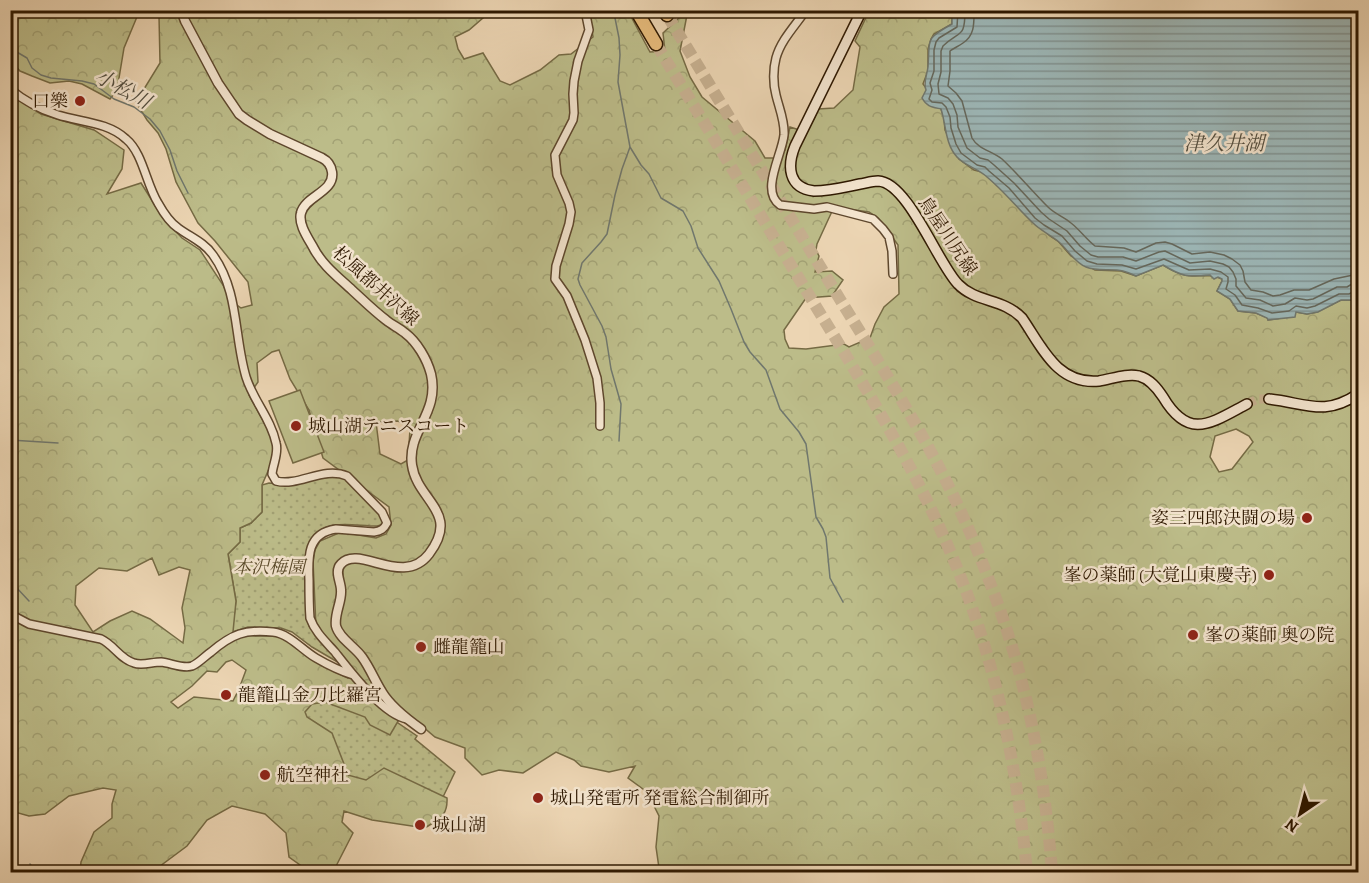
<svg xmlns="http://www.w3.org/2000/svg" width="1369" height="883" font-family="Alegreya,'Noto Serif JP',serif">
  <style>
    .green { fill: url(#green-dots); stroke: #756a44; stroke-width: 1.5 }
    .forest { fill: url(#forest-crowns); stroke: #756a44; stroke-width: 1.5; fill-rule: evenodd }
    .pitch { fill: #bcbc89; stroke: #756a44; stroke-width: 1.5 }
    .water { fill: url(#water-rules); stroke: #70776d; stroke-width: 1.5 }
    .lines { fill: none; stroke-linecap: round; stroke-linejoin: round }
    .shore { stroke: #65675b; stroke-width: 1.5 }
    .stream { stroke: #70776d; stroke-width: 1.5 }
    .secondary-tunnel { stroke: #c6af8f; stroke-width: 9; stroke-dasharray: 9 4.5; stroke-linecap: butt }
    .motorway-tunnel { stroke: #c6af8f; stroke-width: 12; stroke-dasharray: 12 6; stroke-linecap: butt }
    .minor-casing { stroke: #5e472d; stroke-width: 10 }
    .tertiary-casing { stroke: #5e472d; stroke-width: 11 }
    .secondary-casing { stroke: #2e1800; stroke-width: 12 }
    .motorway-casing { stroke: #2e1800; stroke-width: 15 }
    .minor { stroke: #f3e4ce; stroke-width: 7 }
    .tertiary { stroke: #f3e4ce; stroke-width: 8 }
    .secondary { stroke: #f3e4ce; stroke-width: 9 }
    .motorway { stroke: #e6ba7a; stroke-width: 12 }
    .poi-dot { fill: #8f2418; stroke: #f3e4ce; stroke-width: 2 }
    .labels { text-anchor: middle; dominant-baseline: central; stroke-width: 5; stroke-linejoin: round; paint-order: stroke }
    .poi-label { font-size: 18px; fill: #2e1800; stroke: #f3e4ce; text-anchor: start }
    .street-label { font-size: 18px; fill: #2e1800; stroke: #f3e4ce }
    .park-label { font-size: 18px; font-style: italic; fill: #594929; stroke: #f3e4ce }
    .water-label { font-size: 20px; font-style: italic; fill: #544f40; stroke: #f3e4ce }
  </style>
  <defs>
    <pattern id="green-dots" width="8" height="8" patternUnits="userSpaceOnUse" patternTransform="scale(1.5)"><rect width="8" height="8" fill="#bcbc89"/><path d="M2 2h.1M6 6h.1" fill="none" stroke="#a2a174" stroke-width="1.8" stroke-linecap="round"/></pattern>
    <pattern id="forest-crowns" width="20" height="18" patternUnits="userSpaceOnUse" patternTransform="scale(1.5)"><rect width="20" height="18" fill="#bcbc89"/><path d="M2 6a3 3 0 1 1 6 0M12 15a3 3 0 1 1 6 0" fill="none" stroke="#a2a174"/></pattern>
    <pattern id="water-rules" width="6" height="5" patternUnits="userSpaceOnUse" patternTransform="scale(1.5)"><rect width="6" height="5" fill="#9cb6b6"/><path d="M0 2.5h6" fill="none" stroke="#809392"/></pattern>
  </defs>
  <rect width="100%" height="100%" fill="#ecd5b3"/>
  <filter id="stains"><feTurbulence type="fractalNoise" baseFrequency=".00333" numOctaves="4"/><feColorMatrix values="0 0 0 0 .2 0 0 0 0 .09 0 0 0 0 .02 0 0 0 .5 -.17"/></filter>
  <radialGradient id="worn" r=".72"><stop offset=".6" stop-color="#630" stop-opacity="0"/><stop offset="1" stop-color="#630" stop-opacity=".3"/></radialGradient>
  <path class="green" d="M338 476 347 478 380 509 383 522 381 525 377 526C363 526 348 523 335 525 304 530 306 557 306 581 307 593 307 606 307 618L309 626 341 664 312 647 292 632 281 628 248 627 232 632 236 601 228 554 240 542V528L251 523 262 512V485L269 483 281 484Z
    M263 673 392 719 417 736 415 739 455 772 443 797 340 776Z"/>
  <path class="forest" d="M11 11H491L469 30 455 37 458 49 464 59 483 53 500 81 510 85 540 70 559 55 571 54 593 37 589 11H628L650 52 665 51 663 33 680 17 678 11H686L687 15 680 51 690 77 702 97 755 141 765 158H774L785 150 790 127 806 132 814 119 818 109 834 108 853 90 860 47 855 41 869 11H952V24L934 34 931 39 928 49V71L923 84 941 109 944 118 945 130 959 159 974 170 982 172 986 175 1050 236 1058 241 1071 256 1095 270 1121 271 1136 276 1163 265C1171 270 1182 276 1192 276 1203 276 1211 274 1222 279V281L1217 291 1230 299 1238 311 1256 313 1268 318V320L1281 318 1296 312 1307 314 1317 312 1341 300H1352L1358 295V872H658L659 868 656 847 659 816 647 792 628 778 635 766 609 772 581 766 574 760 556 752 523 773 499 770 482 775 465 758V748L435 737 416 721 401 716 390 735 370 725 365 717 325 702 312 704 305 712 307 717 332 733 344 764V774L366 780 384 768 447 798C448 817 438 819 425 828L372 820 344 811 342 822 353 833 333 872H310L289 857 286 833 265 814 232 806 207 820 187 846 152 872H80L81 862 94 832 112 818V804L116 790 103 788 69 796 45 814 29 816 11 811 10 94 41 114 94 130 124 150 122 169 107 194 141 183 163 218 182 238 200 250 223 285 230 300 241 308 252 305 248 282 215 241 198 223 176 182 166 149 158 133 147 120 136 102 160 63 159 16 139 12 124 48 117 90 110 99 82 84 69 81 50 83 32 76 20 71 11 61ZM834 207 869 212 878 218 886 228 898 245 899 294 884 307 875 324 870 338 849 347 844 344 806 349 789 348 785 339 784 330 806 298 832 296 843 280 832 271 815 272 819 256 816 250 817 244ZM279 350 290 379 309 410 323 458 389 507 391 525 386 534 376 538 341 532 320 541 315 550 313 561 316 627 354 672 348 678 319 664 284 636H255L233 632 236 601 228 554 240 542V528L251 523 262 512V485L272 462 275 450 268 430 249 395 258 382 257 363 272 352ZM398 421 410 429 408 460 401 464 380 454 376 422ZM1236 429 1249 436 1253 442 1232 469 1219 472 1210 457 1215 436ZM152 558 159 575 179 567 190 570 182 608 185 628 183 643 150 619 132 611 110 621 93 632 75 605 76 586 99 568 127 571ZM232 660 246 670 239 689 233 701 194 697 178 708 171 702 192 686 207 671 217 672 226 662Z"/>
  <path class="pitch" d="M300 390 324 452 293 463 269 401Z"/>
  <path class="water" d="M952 11H1358V295L1352 300H1341L1318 312 1307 314 1296 312 1295 317 1268 320 1267 318 1256 313 1238 311 1230 299 1217 291 1222 281V279L1218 277 1214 279 1210 275C1187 277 1183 277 1163 265L1136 276C1132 274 1127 272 1123 271 1111 268 1098 272 1086 267 1075 263 1068 250 1059 242 1051 235 1041 231 1033 223 1017 208 1004 191 987 177 979 169 965 166 957 157 945 144 946 124 941 109 932 107 927 107 922 98L926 90C923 82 927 75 928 67 930 38 925 39 952 24Z"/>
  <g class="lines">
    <path class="shore" d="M958 10 957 27 939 38 936 42 934 50V71L930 83 932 90 929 99 932 102 942 103 946 107 950 117 951 128 956 144 961 153 977 165 985 167 989 171 1009 188 1035 218 1044 225 1062 236 1075 251 1087 261 1097 264 1122 265 1136 269 1164 259 1189 270 1210 269 1221 272 1228 277V282L1226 289 1235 295 1242 305 1258 308 1272 313 1289 311 1296 306 1307 308 1315 306 1339 294H1349L1355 291H1358
      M965 10C965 39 960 30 943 46L941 51V72L938 84 939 94 948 98 953 104 957 115 958 127 967 148 980 158 988 160 994 165 1014 183 1041 212 1049 219 1067 231 1080 246 1091 255 1098 257H1123L1136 261 1159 252 1165 251 1190 263 1210 261 1223 264 1229 267 1233 272 1236 279V286L1246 298 1260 300 1273 306 1285 304 1295 298 1307 300 1313 299 1337 287H1347L1352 284 1358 283
      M974 10C974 23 975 35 963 43 959 46 954 48 950 51V71L948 86 956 93 962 101 972 138C978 149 992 151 1002 159 1018 174 1032 191 1048 207 1055 214 1064 217 1071 223 1080 230 1086 239 1095 246L1124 248 1136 252 1156 243 1165 242 1172 244 1192 254 1210 252 1224 255 1232 259 1240 265 1243 271 1245 282 1251 290 1263 292 1273 296 1280 295 1294 290H1309L1334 279 1358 274"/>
    <path class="stream" d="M609 10 615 18 619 38 620 55 618 82 630 147 622 169 615 195 607 234 601 242 582 263 578 279 580 285 602 326 606 337 611 369 621 404 619 441
      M10 48 27 58 32 68 41 75 51 78 82 81 94 84 114 99 134 107 150 119 160 131 170 150 177 171 188 193
      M630 147 641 165 649 174 661 198 683 211 691 226 698 248 719 281 731 309 744 342 750 352 766 370 780 409 799 432 806 444 816 517 823 529 826 537 830 578 843 602
      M10 440 58 443
      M10 570 12 572 10 576
      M10 578 15 586 29 601
      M30 864 35 870 41 872"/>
    <path class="secondary-tunnel" d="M1247 404 1258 399H1269"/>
    <path class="motorway-tunnel" d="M667 15C725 110 783 205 841 301 891 382 943 463 978 552 995 594 1010 636 1021 679 1038 743 1047 807 1052 872
      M656 44C708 129 760 214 812 300 864 385 917 470 955 563 996 662 1017 766 1027 872"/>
    <defs>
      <path id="minor" d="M585 10 589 30 578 61 574 81 573 94 574 113 573 120 555 155 557 175 569 203 571 212 569 224 556 266 555 279 567 296 585 340 597 378 600 403V426
        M688 10V12
        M806 10C795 26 781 40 776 58 773 69 773 84 776 95 779 108 785 121 784 135 782 155 760 191 780 205L814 209 827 207 873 219 883 229 889 237 892 251 893 274
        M10 89C23 100 42 110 58 115 80 122 108 122 126 139 143 153 146 184 158 203 163 212 169 222 178 228 190 237 204 242 213 255 239 291 234 337 246 377 253 400 271 419 276 443 279 453 273 464 272 474L276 481C299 487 323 466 347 476L382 512 387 523C384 529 381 531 374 532L336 529C307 533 308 557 309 580 309 593 309 605 310 618 315 632 325 641 335 652 350 671 383 715 407 719
        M10 614 29 624 101 639C114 645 120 659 134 663 142 666 152 662 161 662 171 663 183 669 192 666 199 663 205 656 211 652 232 634 245 629 273 632 290 634 302 650 316 658 328 665 340 671 353 675"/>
      <path id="tertiary" d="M181 10 185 21 218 83 239 114 247 120 270 134 322 158C328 161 331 165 332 172 335 192 305 196 301 213 298 224 308 238 313 247 322 265 338 277 352 290 363 300 374 311 386 320 392 325 399 328 405 333 417 342 427 359 431 374 440 413 407 431 412 465 417 501 461 512 429 554 403 588 359 544 341 564 334 571 341 582 341 590 342 602 334 614 336 626 339 638 355 647 362 657 370 668 375 681 382 692 391 707 407 719 421 729"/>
      <path id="secondary" d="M862 10 795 146C787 166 788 188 814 191 830 191 845 187 860 184 866 183 872 181 878 181 908 182 938 264 958 284 976 303 1003 298 1022 318 1042 347 1057 385 1099 381 1112 379 1126 373 1139 376 1150 379 1157 388 1163 397 1189 441 1211 423 1247 404
        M1269 399C1306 403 1324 417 1358 394"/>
      <path id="motorway" d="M636 10 656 44
        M664 10 667 15"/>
    </defs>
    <use href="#minor" class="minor-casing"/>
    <use href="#tertiary" class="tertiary-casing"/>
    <use href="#secondary" class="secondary-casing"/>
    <use href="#motorway" class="motorway-casing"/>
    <use href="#minor" class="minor"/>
    <use href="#tertiary" class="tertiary"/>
    <use href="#secondary" class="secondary"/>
    <use href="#motorway" class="motorway"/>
  </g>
  <g class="poi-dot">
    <circle cx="80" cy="101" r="6"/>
    <circle cx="296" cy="426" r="6"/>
    <circle cx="1307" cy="518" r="6"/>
    <circle cx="1269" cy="575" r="6"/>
    <circle cx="1193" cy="635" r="6"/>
    <circle cx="421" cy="647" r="6"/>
    <circle cx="226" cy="695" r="6"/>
    <circle cx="265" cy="775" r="6"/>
    <circle cx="538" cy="798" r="6"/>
    <circle cx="420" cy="825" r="6"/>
  </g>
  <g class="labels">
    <g class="poi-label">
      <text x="68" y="101" text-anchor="end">口樂</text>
      <text x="308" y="426">城山湖テニスコート</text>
      <text x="1295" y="518" text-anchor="end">姿三四郎決闘の場</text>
      <text x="1257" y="575" text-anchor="end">峯の薬師 (大覚山東慶寺)</text>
      <text x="1205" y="635">峯の薬師 奥の院</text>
      <text x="433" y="647">雌龍籠山</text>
      <text x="238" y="695">龍籠山金刀比羅宮</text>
      <text x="277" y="775">航空神社</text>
      <text x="550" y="798">城山発電所 発電総合制御所</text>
      <text x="432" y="825">城山湖</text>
    </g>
    <g class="street-label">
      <text transform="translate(948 236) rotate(56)">鳥屋川尻線</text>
      <text transform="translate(376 286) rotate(42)">松風都井沢線</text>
    </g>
    <g class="park-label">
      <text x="269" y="567">本沢梅園</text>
    </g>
    <g class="water-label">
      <text transform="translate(123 89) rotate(29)">小松川</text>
      <text x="1224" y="143">津久井湖</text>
    </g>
  </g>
  <rect width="1369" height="883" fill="none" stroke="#ecd5b3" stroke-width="36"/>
  <rect x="12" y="12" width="1345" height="859" fill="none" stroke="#2e1800" stroke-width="3"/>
  <rect x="18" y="18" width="1333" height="847" fill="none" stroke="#2e1800" stroke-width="1.5"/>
  <g transform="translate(1300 814) rotate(215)" stroke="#f3e4ce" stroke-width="4.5" paint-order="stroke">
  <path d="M0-4.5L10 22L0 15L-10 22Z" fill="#2e1800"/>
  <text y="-9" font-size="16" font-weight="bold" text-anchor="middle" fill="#2e1800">N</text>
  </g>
  <rect width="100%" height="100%" filter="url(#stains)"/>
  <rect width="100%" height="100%" fill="url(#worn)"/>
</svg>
